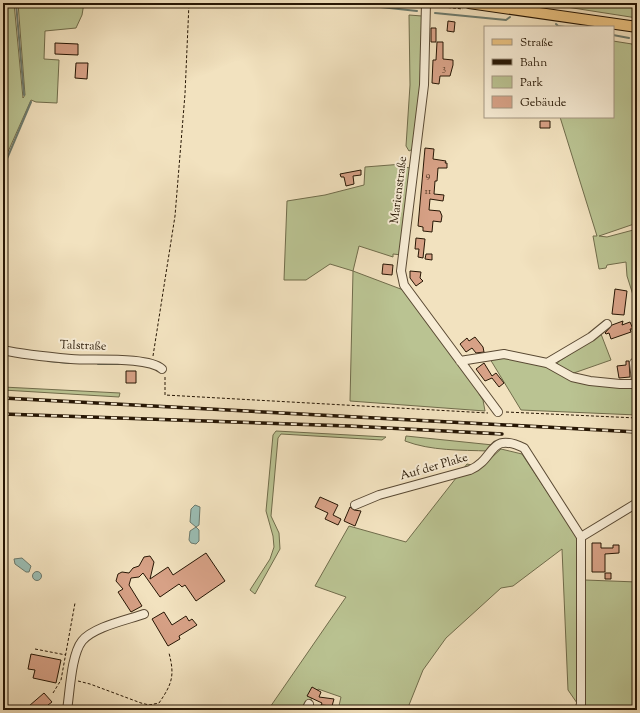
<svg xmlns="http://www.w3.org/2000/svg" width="640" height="713" font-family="'Sorts Mill Goudy',serif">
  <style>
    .green { fill: #bac392; stroke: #706c4b }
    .water { fill: #9bbdb3; stroke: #6c7a6d }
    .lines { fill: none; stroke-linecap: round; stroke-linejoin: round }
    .stream { stroke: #6c7a6d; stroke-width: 2 }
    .building { fill: #d7a186; stroke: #261604 }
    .minor-casing { stroke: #594933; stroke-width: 10 }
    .major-casing { stroke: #261604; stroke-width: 12 }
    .path { stroke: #261604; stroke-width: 1; stroke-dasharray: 3 2; stroke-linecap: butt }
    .minor { stroke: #f7ecd5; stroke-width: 8 }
    .major { stroke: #e9c180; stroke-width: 10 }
    .rail-casing { stroke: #261604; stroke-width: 3.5 }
    .rail { stroke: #f7ecd5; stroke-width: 2; stroke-dasharray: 6; stroke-linecap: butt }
    .labels { text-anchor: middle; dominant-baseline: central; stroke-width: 4; stroke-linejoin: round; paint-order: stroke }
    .number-label { font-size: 10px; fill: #523924 }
    .street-label { font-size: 12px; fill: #261604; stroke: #f7ecd5 }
  </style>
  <rect width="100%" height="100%" fill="#f2e2bf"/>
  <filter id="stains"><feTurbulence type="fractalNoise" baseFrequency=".005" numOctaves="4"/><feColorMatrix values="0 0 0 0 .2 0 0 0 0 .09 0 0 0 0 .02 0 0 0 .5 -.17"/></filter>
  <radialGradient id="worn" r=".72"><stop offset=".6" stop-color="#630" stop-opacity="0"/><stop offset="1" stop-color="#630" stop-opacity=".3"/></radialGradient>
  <path class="green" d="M3 3H14L23 98 25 95 18 3H84L82 15 76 28 45 31 44 59 59 60 57 103 36 102 31 100 3 163Z
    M541 3H637V18Z
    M409 15 422 16 421 85 413 149 409 151 406 146 410 85Z
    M613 41 632 44 637 59V223L599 236 607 237 637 229V297L633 295 627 276 626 262 607 265 606 268 599 269 593 236H597L560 117H613Z
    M403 164V167L411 168 402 255 393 254V257L359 246 353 271 406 291 482 394H479L483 400 485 411 350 401 353 271 330 264 306 280H284L287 201 325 195 364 185 365 167Z
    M601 334 611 360 571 374 557 365 558 362Z
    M511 358 635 388 637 415 521 410 490 359Z
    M3 387 120 393 119 397 3 390Z
    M276 431 386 437 382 440 281 434 278 438 271 516 279 533 280 549 255 594 250 590 270 559 274 547 273 536 266 511 273 435Z
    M406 436 493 445 489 451C461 450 431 451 405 441Z
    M501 449 522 454 579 540 577 703 568 690 562 549 513 586 501 588 446 638 423 670 407 710H338L341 697 318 689 304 710H268L346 597 315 586 349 526 406 542 467 464 481 467Z
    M585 580 637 582V710H583L585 704Z"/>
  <path class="water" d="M195 505 200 507 199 525 196 527 199 530V541L196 544 191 543 189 540 190 531 196 527 190 522 191 509Z
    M22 558 31 566 29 572H26L15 564 14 559Z
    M32.5 576a4.5 4.5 0 1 1 9 0a4.5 4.5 0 1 1-9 0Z"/>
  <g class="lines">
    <path class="stream" d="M16 3 24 95
      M630 3 637 4
      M362 5 417 11
      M435 13 506 20 510 17
      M556 24 558 26 565 27
      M613 35 629 38
      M3 168 31 102
      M48 361 69 363
      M98 364H119"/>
  </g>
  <path class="building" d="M448 21 455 22 454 32 447 31Z
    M431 28H436V42H431Z
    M437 42H443V59L453 60V65L450 76H440L439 84 432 83 433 60H436Z
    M55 43 78 44V55L55 54Z
    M76 63H88L87 79 75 78Z
    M540 121H550V128H540Z
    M425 148 434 149 433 159 446 161 445 163H447V168H438L437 181H435L434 194 444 195 443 201 430 199 429 210 440 211 442 216 441 222 433 221 432 232 423 231V227L418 226Z
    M361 170V175L353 176 354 184 346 186 344 177H341L340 174Z
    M416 238 425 239 423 258 418 257 419 249H415Z
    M426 254H432V260L425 259Z
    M383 264 393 265 392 275 382 274Z
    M410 271 421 272 420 278 423 281 416 286 410 278Z
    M615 289 627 291 624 315 612 314Z
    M623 321 622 325 630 322 633 329H630L631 332 611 339 609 333 606 334 605 333 612 325Z
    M475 337 483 347 484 352 476 353 472 348 466 352 460 344 467 338 469 341Z
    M626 361H629L630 377 619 378 617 366 626 365Z
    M484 363 492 376 496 373 504 383 499 387 492 378 485 381 476 369Z
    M126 371H136V383H126Z
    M320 497 338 505 333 515 341 519 338 525 325 519 328 513 315 507Z
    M350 507 354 510 361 511 355 526 344 521Z
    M592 543H601V548H613V545H619V553L605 554V572H592Z
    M206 553 225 581 196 601 185 585 182 587 179 584 160 597 143 573 139 577 131 578 129 585 142 606 131 612 118 592 123 589 116 581 118 574 122 572 129 573 133 568 139 566 144 557 150 556 154 562 150 579 168 567 173 575Z
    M605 573H611V579H605Z
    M164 612 172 625 186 616 189 621 192 619 197 625 179 636 180 639 168 646 152 619Z
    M31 654 61 660 56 683 33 678 35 670 28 669Z
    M312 687 321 692 319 697 334 699 332 706 321 705 322 703 307 696Z
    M44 693 52 702 48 705 52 710H32L29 706Z"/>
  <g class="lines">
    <defs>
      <path id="minor" d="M426 3 424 85 401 271 404 285 498 412
        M3 350C25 355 48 357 71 359 91 361 147 356 162 369
        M460 361 504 354 547 363 572 377 590 381 620 384H637
        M547 363 591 337 607 324
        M634 363 637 390
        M355 505 379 495 470 470C496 459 488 431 524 448L581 537V704L579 710
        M581 537 637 503
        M67 710C70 692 71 655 82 641 93 627 127 620 144 614
        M306 710 309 704"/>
      <path id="major" d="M469 3 637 27"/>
    </defs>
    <use href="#minor" class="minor-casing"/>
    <use href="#major" class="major-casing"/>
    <path class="path" d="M406 3 418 4
      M433 6 463 9
      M153 356 175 216 185 94 189 3
      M165 377V395L488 413
      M506 412 637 418
      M35 649 66 655
      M78 681 90 684 141 703 149 705 159 703C172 684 175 676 169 653
      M53 693 61 680 75 603"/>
    <use href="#minor" class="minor"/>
    <use href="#major" class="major"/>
    <defs>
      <path id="rail" d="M3 398 637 432
        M3 414 349 426 502 434"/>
    </defs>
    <use href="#rail" class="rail-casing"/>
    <use href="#rail" class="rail"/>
  </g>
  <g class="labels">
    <g class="number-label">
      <text x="444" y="68">3</text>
      <text x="428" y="175">9</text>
      <text x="428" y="191">11</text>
    </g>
    <g class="street-label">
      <text transform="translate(399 190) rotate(-83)">Marienstraße</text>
      <text transform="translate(83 346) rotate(2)">Talstraße</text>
      <text transform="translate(434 467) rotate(-16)">Auf der Plake</text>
    </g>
  </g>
  <rect width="640" height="713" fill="none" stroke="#f2e2bf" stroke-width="16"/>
  <rect x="4" y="4" width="632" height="705" fill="none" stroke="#261604" stroke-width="2"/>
  <rect x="8" y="8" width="624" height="697" fill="none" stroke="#261604"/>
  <rect x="484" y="26" width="130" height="92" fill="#f7ecd5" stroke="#a39681"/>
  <rect x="492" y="39" width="20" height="6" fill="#e9c180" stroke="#a39681"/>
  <text x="520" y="46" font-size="12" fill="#261604">Straße</text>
  <rect x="492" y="59" width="20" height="6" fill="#261604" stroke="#a39681"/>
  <text x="520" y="66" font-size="12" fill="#261604">Bahn</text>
  <rect x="492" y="76" width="20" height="12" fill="#bac392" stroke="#a39681"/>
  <text x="520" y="86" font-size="12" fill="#261604">Park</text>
  <rect x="492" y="96" width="20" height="12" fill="#d7a186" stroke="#a39681"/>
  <text x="520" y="106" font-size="12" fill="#261604">Gebäude</text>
  <rect width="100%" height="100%" filter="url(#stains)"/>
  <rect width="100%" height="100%" fill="url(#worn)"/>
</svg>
